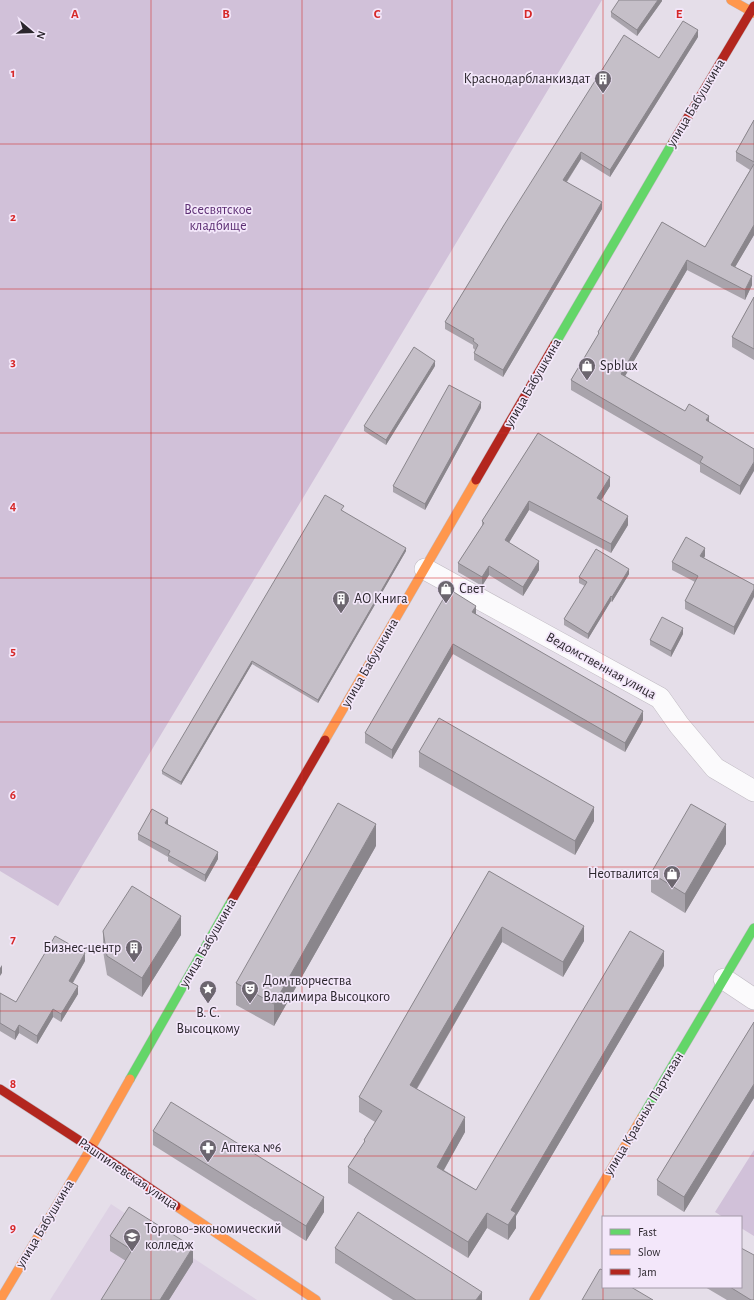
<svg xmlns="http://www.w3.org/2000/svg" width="754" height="1300" font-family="'Alegreya Sans',sans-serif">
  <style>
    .built { fill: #ded2e4 }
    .green { fill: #d1c1d9 }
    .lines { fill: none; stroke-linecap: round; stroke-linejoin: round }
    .street-casing { stroke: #c0bbc3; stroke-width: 22 }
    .fast-casing { stroke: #c0bbc3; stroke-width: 10 }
    .slow-casing { stroke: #c0bbc3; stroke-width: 10 }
    .jam-casing { stroke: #c0bbc3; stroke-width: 10 }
    .street { stroke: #fbfafc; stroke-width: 21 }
    .fast { stroke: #63d668; stroke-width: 9 }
    .slow { stroke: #ff974d; stroke-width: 9 }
    .jam { stroke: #b3261e; stroke-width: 9 }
    .wall { fill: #a9a4ac }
    .shaded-wall { fill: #8a868c }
    .building { fill: #c5bfc8; stroke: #8a868c }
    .grid { fill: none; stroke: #d62828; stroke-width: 1; stroke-opacity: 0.55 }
    .labels { text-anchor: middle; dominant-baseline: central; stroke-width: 3.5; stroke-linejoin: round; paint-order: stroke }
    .poi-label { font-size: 14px; fill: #2b262d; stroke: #f3e7fa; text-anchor: start }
    .street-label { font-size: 14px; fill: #2b262d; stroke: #f3e7fa }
    .park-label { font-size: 14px; fill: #5d2f74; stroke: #f3e7fa }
    .grid-label { font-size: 13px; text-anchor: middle; font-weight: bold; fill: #d62828; stroke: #f3e7fa; stroke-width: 3.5; stroke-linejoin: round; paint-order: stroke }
  </style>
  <rect width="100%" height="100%" fill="#e5dee9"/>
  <path class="built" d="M111 1204 257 1300H50Z"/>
  <path class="green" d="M0 0H602L58 906 0 871Z
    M754 1150V1236L741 1228V1217H723L715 1212Z"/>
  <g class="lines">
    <defs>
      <path id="street" d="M425 569 660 698 679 725 715 768 754 791
        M724 979 754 999"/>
      <path id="fast" d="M555 344 673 142
        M130 1079 232 900
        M642 1117 754 928"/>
      <path id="slow" d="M731 0 754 13
        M325 740 476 480
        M176 1206 316 1300
        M0 1300 91 1148 130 1079
        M534 1300 642 1117"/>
      <path id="jam" d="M673 142 754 6
        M476 480 555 344
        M232 900 325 740
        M0 1089 91 1148 176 1206"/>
    </defs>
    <use href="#street" class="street-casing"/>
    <use href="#fast" class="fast-casing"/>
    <use href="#slow" class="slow-casing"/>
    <use href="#jam" class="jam-casing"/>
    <use href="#street" class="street"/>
    <use href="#fast" class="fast"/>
    <use href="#slow" class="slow"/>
    <use href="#jam" class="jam"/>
  </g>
  <path class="wall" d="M662 0V1L637 36 611 17V12Z
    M698 37 610 177 581 159 567 182 602 209 503 377 474 360V353L475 350 473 348V345L445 329V322L504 225 659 58Z
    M754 120V235L735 267 752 285 745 300 687 270 625 376 685 411 709 422 754 449 740 495 700 472V465L571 390V380L598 335V332L662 222 705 247 750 170 736 161V152Z
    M754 297V360L732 347V337Z
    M435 366 386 445 364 431V426Z
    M481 408 425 510 393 492V486Z
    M538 433 610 486 601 500 628 525 611 553 529 510 509 542 539 570 523 596 489 575 482 586 458 572V563L482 526V521Z
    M344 509 342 511 406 551 318 703 252 664 181 785 162 774V771Z
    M705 556 704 558 754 585 734 635 685 609V601L695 582 672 570V562Z
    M629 574 612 602 611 601 588 639 564 625V619L585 586 579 583V577Z
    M476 615 643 720 625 752 453 654 392 759 365 743V733Z
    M683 634 671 657 650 645V640Z
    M419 752 594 821 575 855 419 767Z
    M168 824V825L218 859 205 882 168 861V857L138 840V834Z
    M726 844 685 913 651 892V873Z
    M376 846 274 1026 236 1005V983Z
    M489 871 584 941 563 977 502 942 417 1089 465 1132 444 1170 476 1190 664 966 516 1216V1228L508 1240 487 1228 468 1258 348 1183V1167L364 1143V1140L375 1122 359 1112V1097Z
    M103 931 181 935 142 997 107 975 103 951Z
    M85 961 73 983 78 994 61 1022 53 1017 37 1044 19 1033 15 1040 0 1031V993L16 1002Z
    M754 1022V1098L684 1212 657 1195V1180Z
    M153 1131 324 1212 306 1241 153 1145Z
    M110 1236 193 1262 169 1300H101L126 1261 110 1251Z
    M335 1248 482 1300H393L335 1263Z
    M705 1287H741L754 1300H727Z"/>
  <path class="shaded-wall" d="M658 0H662V1L637 36V30Z
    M698 30V37L610 177V170Z
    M581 152V159L563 187V180Z
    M602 202V209L503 377V370Z
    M754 225V235L731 274V265Z
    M687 260V270L621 383V374Z
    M752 276V285L745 300V290Z
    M435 361V366L386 445V440Z
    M481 402V408L425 510V504Z
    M709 416V425L706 420Z
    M754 462V471L740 495V486Z
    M610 477V486L597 507V498Z
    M529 501V510L505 549V540Z
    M628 516V525L611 553V544Z
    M406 548V551L318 703V700Z
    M705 548V556L700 564V556Z
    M539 561V570L523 596V587Z
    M489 566V575L482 586V577Z
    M629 569V574L612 602V597Z
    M754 589V597L734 635V627Z
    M611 596V601L588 639V634Z
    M476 606V615L472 612Z
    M683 628V634L671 657V651Z
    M453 644V654L392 759V750Z
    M252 661V664L181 785V782Z
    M643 711V720L625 752V743Z
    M594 807V821L575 855V841Z
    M168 818V824L165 830V823Z
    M376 824V846L274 1026V1004Z
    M726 824V844L685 913V894Z
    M218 852V859L205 882V875Z
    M181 916V935L142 997V978Z
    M584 926V941L563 977V962Z
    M502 927V942L410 1100V1085Z
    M664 951V966L516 1216V1228L508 1240V1225L511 1210Z
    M85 953V961L69 989V981Z
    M2 965V973L0 976V968Z
    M78 986V994L61 1022V1014Z
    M53 1009V1017L37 1044V1036Z
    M19 1025V1033L15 1040V1032Z
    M754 1084V1098L684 1212V1197Z
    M465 1117V1132L437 1182V1167Z
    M324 1197V1212L306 1241V1226Z
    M487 1213V1228L468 1258V1242Z
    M193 1247V1262L169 1300H160Z
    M482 1292V1300H476Z"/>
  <path class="building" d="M619 0H658L637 30 611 12Z
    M683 21 698 30 610 170 581 152 563 180 602 202 503 370 474 353 478 345 473 341 474 339 445 322 504 225 624 35 659 58Z
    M754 120V162L736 152Z
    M754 164V225L731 265 752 276 745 290 687 260 621 374 685 411 689 404 709 416 706 420 754 449V462L740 486 700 462 703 457 571 380 599 333 598 332 662 222 705 247Z
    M754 297V349L732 337Z
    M414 347 435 361 386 440 364 426Z
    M449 385 481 402 425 504 393 486Z
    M538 433 610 477 597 498 628 516 611 544 529 501 505 540 539 561 523 587 489 566 482 577 458 563 484 523 482 521Z
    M325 495 344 506 341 510 406 548 318 700 252 661 181 782 162 771Z
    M686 537 705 548 700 556 754 585V589L734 627 685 601 698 576 672 562Z
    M596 549 629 569 612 597 611 596 588 634 564 619 587 582 579 577Z
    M449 589 476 606 472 612 643 711 625 743 453 644 392 750 365 733Z
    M662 617 683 628 671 651 650 640Z
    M439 718 594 807 575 841 419 752Z
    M338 803 376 824 274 1004 236 983Z
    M691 804 726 824 685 894 651 873Z
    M152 809 168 818 165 823 218 852 205 875 168 855 170 851 138 834Z
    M489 871 584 926 563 962 502 927 410 1085 465 1117 437 1167 476 1190 630 931 664 951 511 1210 516 1213 508 1225 487 1213 468 1242 348 1167 365 1141 364 1140 382 1111 359 1097Z
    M132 886 181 916 142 978 107 956 103 931Z
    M55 936 85 953 69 981 78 986 61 1014 53 1009 37 1036 19 1025 15 1032 0 1023V993L16 1002Z
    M754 1022V1084L684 1197 657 1180Z
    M171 1102 324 1197 306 1226 153 1131Z
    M129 1207 193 1247 160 1300H101L132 1250 110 1236Z
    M358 1212 482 1292 476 1300H416L335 1248Z
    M741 1248 754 1255V1300H751L730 1287H741Z
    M600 1269 603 1270V1287H631L653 1300H582Z"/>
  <path class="grid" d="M151 0V1300M302 0V1300M452 0V1300M603 0V1217M0 144H754M0 289H754M0 433H754M0 578H754M0 722H754M0 867H754M0 1011H754M0 1156H754M603 1287V1300"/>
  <defs>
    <symbol id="building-pin" viewBox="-11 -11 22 30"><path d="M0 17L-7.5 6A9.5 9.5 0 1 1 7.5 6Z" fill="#6c666f" stroke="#f3e7fa"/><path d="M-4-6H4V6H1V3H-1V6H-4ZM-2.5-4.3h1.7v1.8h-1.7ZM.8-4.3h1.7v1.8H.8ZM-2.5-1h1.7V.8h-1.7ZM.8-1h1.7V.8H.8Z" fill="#fff"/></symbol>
    <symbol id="shop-pin" viewBox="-11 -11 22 30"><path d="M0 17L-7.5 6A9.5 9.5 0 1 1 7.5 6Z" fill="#6c666f" stroke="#f3e7fa"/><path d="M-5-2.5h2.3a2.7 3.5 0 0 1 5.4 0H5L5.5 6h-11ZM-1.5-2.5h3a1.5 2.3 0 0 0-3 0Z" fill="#fff"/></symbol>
    <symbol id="sight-pin" viewBox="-11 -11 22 30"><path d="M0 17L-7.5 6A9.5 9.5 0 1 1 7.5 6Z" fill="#6c666f" stroke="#f3e7fa"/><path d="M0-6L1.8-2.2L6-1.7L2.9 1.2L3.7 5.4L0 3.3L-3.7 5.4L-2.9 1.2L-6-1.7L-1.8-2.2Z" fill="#fff"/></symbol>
    <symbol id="theatre-pin" viewBox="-11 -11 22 30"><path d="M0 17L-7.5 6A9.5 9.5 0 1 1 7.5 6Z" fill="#6c666f" stroke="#f3e7fa"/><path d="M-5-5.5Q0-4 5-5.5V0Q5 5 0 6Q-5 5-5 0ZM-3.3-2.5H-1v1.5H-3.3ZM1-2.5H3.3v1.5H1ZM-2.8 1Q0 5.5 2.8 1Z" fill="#fff"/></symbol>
    <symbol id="pharmacy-pin" viewBox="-11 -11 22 30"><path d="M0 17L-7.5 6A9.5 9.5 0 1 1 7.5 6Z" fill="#6c666f" stroke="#f3e7fa"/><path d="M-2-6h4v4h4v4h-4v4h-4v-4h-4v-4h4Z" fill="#fff"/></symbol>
    <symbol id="university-pin" viewBox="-11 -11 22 30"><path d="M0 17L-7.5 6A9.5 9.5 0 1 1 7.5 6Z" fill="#6c666f" stroke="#f3e7fa"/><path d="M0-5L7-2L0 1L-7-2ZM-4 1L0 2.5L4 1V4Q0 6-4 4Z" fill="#fff"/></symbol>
  </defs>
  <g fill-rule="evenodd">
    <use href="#building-pin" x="593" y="69" width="20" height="27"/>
    <use href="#shop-pin" x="577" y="356" width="20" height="27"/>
    <use href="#shop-pin" x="436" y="579" width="20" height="27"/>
    <use href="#building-pin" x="331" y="589" width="20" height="27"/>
    <use href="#shop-pin" x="662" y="864" width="20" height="27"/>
    <use href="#building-pin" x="124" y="938" width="20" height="27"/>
    <use href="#sight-pin" x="198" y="979" width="20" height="27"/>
    <use href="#theatre-pin" x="240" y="979" width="20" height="27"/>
    <use href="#pharmacy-pin" x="198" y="1138" width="20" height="27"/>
    <use href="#university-pin" x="122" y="1227" width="20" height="27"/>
  </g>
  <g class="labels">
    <g class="poi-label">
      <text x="590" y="79" text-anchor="end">Краснодарбланкиздат</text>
      <text x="600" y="366">Spblux</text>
      <text x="459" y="589">Свет</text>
      <text x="354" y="599">АО Книга</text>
      <text x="659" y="874" text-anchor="end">Неотвалится</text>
      <text x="121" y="948" text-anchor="end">Бизнес-центр</text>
      <text x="263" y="981">Дом творчества<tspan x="263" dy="16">Владимира Высоцкого</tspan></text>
      <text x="208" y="1013" text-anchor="middle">В. С.<tspan x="208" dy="16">Высоцкому</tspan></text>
      <text x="221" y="1148">Аптека №6</text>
      <text x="145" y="1229">Торгово-экономический<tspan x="145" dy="16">колледж</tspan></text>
    </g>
    <g class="street-label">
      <text transform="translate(696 103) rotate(-59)">улица Бабушкина</text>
      <text transform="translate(533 383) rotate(-60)">улица Бабушкина</text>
      <text transform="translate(370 663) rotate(-60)">улица Бабушкина</text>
      <text transform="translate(601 666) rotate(29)">Ведомственная улица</text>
      <text transform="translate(208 943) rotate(-60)">улица Бабушкина</text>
      <text transform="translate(644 1114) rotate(-59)">улица Красных Партизан</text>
      <text transform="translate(128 1174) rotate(34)">Рашпилевская улица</text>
      <text transform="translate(45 1224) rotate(-59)">улица Бабушкина</text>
    </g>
    <g class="park-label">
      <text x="218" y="210">Всесвятское<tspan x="218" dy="16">кладбище</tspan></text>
    </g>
  </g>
  <g class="grid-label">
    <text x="75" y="18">A</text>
    <text x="226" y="18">B</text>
    <text x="377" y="18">C</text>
    <text x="528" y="18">D</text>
    <text x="679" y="18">E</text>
    <text x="13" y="77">1</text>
    <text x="13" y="221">2</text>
    <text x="13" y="366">3</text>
    <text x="13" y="510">4</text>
    <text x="13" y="655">5</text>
    <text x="13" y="799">6</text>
    <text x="13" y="943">7</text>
    <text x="13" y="1088">8</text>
    <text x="13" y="1232">9</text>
  </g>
  <rect x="602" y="1216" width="140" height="72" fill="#f3e7fa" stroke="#a39aa8"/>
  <rect x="610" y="1229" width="20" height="6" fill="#63d668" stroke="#a39aa8"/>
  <text x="638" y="1236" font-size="12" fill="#2b262d">Fast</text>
  <rect x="610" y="1249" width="20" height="6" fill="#ff974d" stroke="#a39aa8"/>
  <text x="638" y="1256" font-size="12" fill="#2b262d">Slow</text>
  <rect x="610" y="1269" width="20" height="6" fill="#b3261e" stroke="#a39aa8"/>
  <text x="638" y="1276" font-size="12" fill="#2b262d">Jam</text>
  <g transform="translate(32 32) rotate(109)" stroke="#f3e7fa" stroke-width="3" paint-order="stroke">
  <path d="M0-3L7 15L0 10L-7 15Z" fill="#2b262d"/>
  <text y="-6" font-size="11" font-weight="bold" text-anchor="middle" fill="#2b262d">N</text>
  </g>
</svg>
